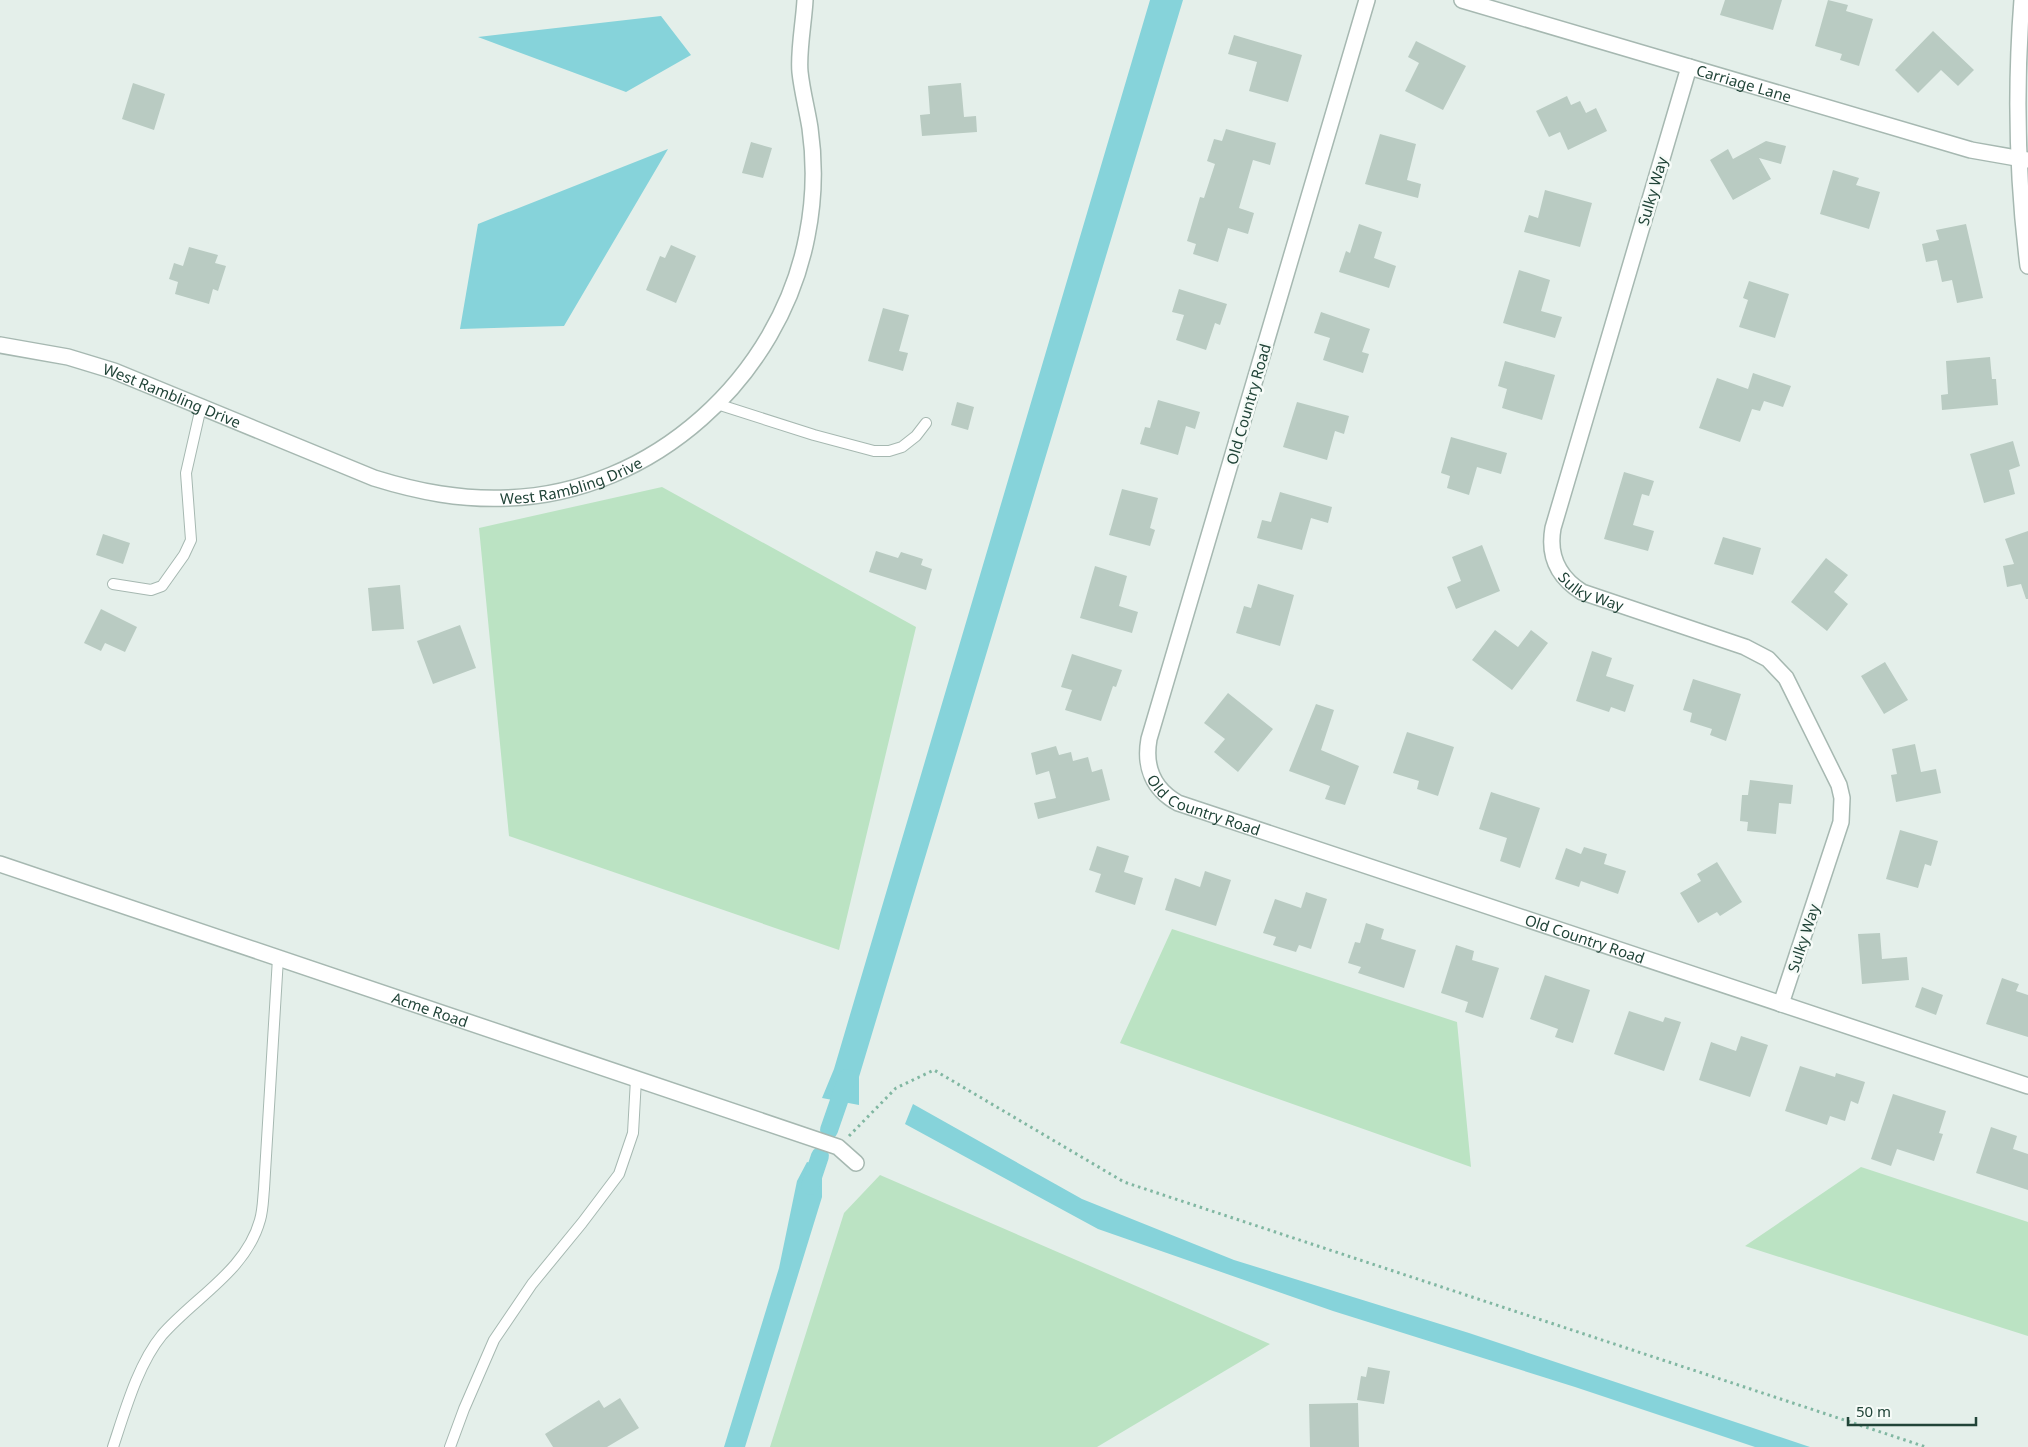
<svg xmlns="http://www.w3.org/2000/svg" width="2028" height="1447" font-family="'Noto Sans',sans-serif">
  <style>
    .green { fill: #bbe3c3 }
    .water { fill: #86d3da }
    .lines { fill: none; stroke-linecap: round; stroke-linejoin: round }
    .canal { stroke: #86d3da; stroke-width: 18 }
    .building { fill: #b9cbc2 }
    .service-casing { stroke: #a6b8b1; stroke-width: 12 }
    .minor-casing { stroke: #a6b8b1; stroke-width: 18 }
    .path { stroke: #81b7a2; stroke-width: 3; stroke-dasharray: 2.5 4; stroke-linecap: butt }
    .service { stroke: #fff; stroke-width: 10 }
    .minor { stroke: #fff; stroke-width: 15 }
    .labels { text-anchor: middle; dominant-baseline: central; stroke-width: 5; stroke-linejoin: round; paint-order: stroke }
    .street-label { font-size: 15px; fill: #214438; stroke: #f6fbf8 }
  </style>
  <rect width="100%" height="100%" fill="#e4efea"/>
  <path class="green" d="M662 487 916 627 839 950 509 836 479 528Z
    M1172 929 1457 1022 1471 1167 1120 1043Z
    M1861 1167 2028 1222V1336L1745 1246Z
    M880 1175 1270 1344 1097 1447H770L844 1213Z"/>
  <path class="water" d="M1150 0H1183L859 1077V1105L822 1098 834 1069Z
    M661 16 691 55 626 92 478 37Z
    M668 149 564 326 460 329 478 224Z
    M913 1104 1082 1199 1234 1260 1469 1333 1810 1447H1755L1575 1387 1333 1311 1098 1229 905 1124Z
    M807 1162 822 1166V1197L745 1447H724L779 1268 797 1181Z"/>
  <g class="lines">
    <path class="canal" d="M829 1130 847 1078
      M810 1186 820 1156"/>
  </g>
  <path class="building" d="M1725 0H1782L1773 30 1720 15Z
    M1828 0 1848 5 1846 11 1873 19 1859 66 1840 60 1842 54 1815 46Z
    M1933 31 1974 70 1958 86 1941 70 1918 93 1895 70Z
    M1234 35 1302 55 1288 102 1249 91 1257 62 1228 54Z
    M1416 41 1466 66 1443 110 1405 91 1419 63 1408 57Z
    M133 83 165 94 154 130 122 119Z
    M961 83 964 117 976 116 977 132 922 136 920 115 930 114 928 86Z
    M1567 96 1571 105 1580 101 1586 113 1596 108 1607 131 1568 150 1560 132 1549 137 1536 111Z
    M1226 129 1276 143 1270 165 1253 160 1239 208 1254 213 1248 234 1228 228 1218 262 1193 254 1196 244 1187 241 1200 197 1204 198 1215 164 1207 161 1214 139 1222 141Z
    M1380 134 1416 144 1407 180 1421 184 1418 198 1365 184Z
    M1766 141 1786 146 1781 164 1759 158 1771 179 1733 200 1710 160 1728 149 1733 159Z
    M751 142 772 148 763 178 742 173Z
    M1833 170 1859 178 1856 185 1880 192 1869 229 1820 214Z
    M1545 190 1592 203 1580 247 1524 232 1529 215 1538 218Z
    M1359 224 1382 232 1374 258 1396 266 1389 288 1339 272 1346 251 1350 253Z
    M1966 224 1983 298 1957 303 1952 280 1942 282 1937 260 1926 262 1922 244 1939 240 1936 230Z
    M671 245 696 256 676 303 646 290 660 256 665 258Z
    M189 247 218 255 215 263 226 266 218 291 213 289 209 304 175 294 178 282 169 279 174 263 183 266Z
    M1519 270 1550 280 1541 311 1562 317 1555 338 1503 323Z
    M1749 281 1789 294 1775 338 1739 327 1748 300 1743 298Z
    M1179 289 1227 304 1220 325 1215 323 1206 350 1176 340 1184 315 1172 312Z
    M883 308 909 315 899 351 908 353 903 371 868 361Z
    M1321 312 1370 329 1362 352 1369 354 1363 373 1323 360 1330 338 1314 333Z
    M1990 357 1992 379H1996L1998 405 1942 410 1941 395 1948 394 1946 361Z
    M1505 361 1555 375 1542 420 1502 408 1507 389 1498 386Z
    M1753 373 1791 386 1783 407 1764 401 1760 411 1752 409 1740 442 1699 428 1717 378 1748 389Z
    M1158 400 1200 412 1195 429 1186 426 1178 455 1140 444 1145 427 1150 428Z
    M957 402 974 407 968 430 951 425Z
    M1297 402 1349 416 1344 434 1335 431 1327 460 1283 447Z
    M1451 437 1507 453 1501 474 1477 467 1469 495 1447 488 1450 476 1441 473Z
    M2013 441 2020 466 2009 470 2015 494 1984 503 1970 454Z
    M1624 472 1654 481 1649 496 1642 494 1633 525 1654 531 1648 551 1604 539Z
    M1122 489 1158 498 1150 528 1155 530 1150 546 1109 535Z
    M1280 492 1332 507 1328 523 1311 518 1302 550 1257 538 1262 520 1271 522Z
    M2028 531V599H2026L2021 584 2007 587 2003 566 2014 564 2005 539Z
    M103 534 130 543 123 564 96 555Z
    M1723 537 1761 548 1753 575 1714 564Z
    M1482 545 1500 591 1456 609 1447 587 1461 581 1452 557Z
    M876 551 898 558 901 552 923 559 921 565 932 569 926 590 869 572Z
    M1826 558 1848 575 1834 592 1848 604 1827 631 1791 602Z
    M1095 566 1127 576 1119 606 1138 612 1132 633 1080 618Z
    M1258 584 1294 595 1280 646 1236 633 1244 606 1251 608Z
    M400 585 404 629 372 631 368 588Z
    M101 609 137 627 125 652 105 643 101 651 84 643Z
    M460 625 476 668 433 684 417 641Z
    M1495 630 1518 647 1531 630 1548 643 1512 690 1472 660Z
    M1592 651 1612 658 1606 676 1634 685 1625 712 1611 707 1609 712 1576 701Z
    M1072 654 1122 670 1116 687 1113 686 1101 721 1065 710 1072 690 1061 687Z
    M1885 662 1908 700 1884 714 1861 676Z
    M1693 679 1741 694 1726 741 1710 735 1712 729 1690 722 1692 713 1683 710Z
    M1228 693 1273 729 1238 772 1214 752 1225 739 1204 723Z
    M1316 704 1334 710 1321 750 1359 766 1345 805 1325 799 1330 786 1289 771Z
    M1407 732 1454 747 1438 796 1417 789 1419 781 1393 773Z
    M1915 744 1921 772 1936 769 1941 793 1896 802 1891 775 1897 774 1892 749Z
    M1056 746 1059 755 1071 752 1073 761 1088 757 1092 772 1102 769 1110 800 1038 819 1034 803 1056 798 1049 771 1036 775 1031 753Z
    M1750 780 1793 785 1791 804 1779 803 1776 834 1747 831 1748 822 1740 821 1742 795H1748Z
    M1491 792 1540 808 1520 868 1500 861 1507 838 1479 829Z
    M1900 830 1938 841 1931 866 1925 864 1918 888 1886 879Z
    M1097 846 1129 856 1124 872 1143 878 1135 905 1095 892 1101 874 1089 870Z
    M1584 847 1607 854 1604 864 1626 871 1618 894 1581 881 1579 887 1555 879 1566 848 1581 854Z
    M1717 862 1742 902 1720 916 1717 912 1698 923 1680 893 1701 881 1697 874Z
    M1205 871 1231 880 1216 926 1165 910 1175 878 1200 887Z
    M1306 892 1327 899 1311 949 1299 945 1296 952 1273 945 1276 937 1263 933 1275 899 1301 908Z
    M1366 923 1384 929 1381 939 1416 950 1404 988 1358 973 1361 967 1348 963 1355 942 1360 943Z
    M1880 933 1882 959 1907 957 1909 980 1862 984 1858 934Z
    M1456 945 1474 951 1472 960 1499 968 1483 1018 1465 1012 1468 1002 1441 993Z
    M1545 975 1590 990 1573 1043 1555 1037 1558 1029 1530 1019Z
    M2002 978 2019 984 2016 991 2028 995V1037L1986 1024Z
    M1922 987 1943 995 1936 1015 1915 1007Z
    M1629 1011 1663 1022 1665 1017 1681 1022 1664 1071 1614 1054Z
    M1741 1036 1768 1045 1750 1097 1699 1080 1711 1042 1736 1051Z
    M1800 1066 1835 1077 1836 1073 1865 1082 1858 1104 1851 1101 1845 1121 1830 1116 1827 1125 1785 1111Z
    M1893 1094 1946 1111 1939 1133 1943 1134 1934 1161 1897 1149 1891 1166 1871 1159Z
    M1991 1127 2017 1136 2013 1149 2028 1154V1190L1976 1173Z
    M1368 1367 1390 1371 1384 1404 1357 1400 1361 1376 1366 1377Z
    M620 1398 639 1428 607 1447H553L545 1434 599 1400 604 1408Z
    M1358 1403 1359 1447H1310L1309 1404Z"/>
  <g class="lines">
    <defs>
      <path id="service" d="M717 404 814 435 874 451H889L902 447 916 436 926 423
        M113 584 151 590 162 586 184 555 191 540 186 473 201 407
        M113 1447C125 1411 138 1364 162 1335 195 1297 246 1271 260 1220 263 1210 263 1199 264 1189L278 958
        M450 1447 464 1409 494 1340 532 1284 582 1223 619 1174 633 1133 636 1079"/>
      <g id="minor">
        <path id="s1" d="M1367 0 1149 739C1144 767 1153 789 1178 803L2028 1086"/>
        <path id="s2" d="M1462 0 1971 150 2028 160"/>
        <path d="M2022 0C2015 89 2017 178 2028 266"/>
        <path id="s3" d="M1689 67 1553 528C1548 556 1558 577 1582 592L1745 647 1768 659 1786 678 1839 785 1842 798 1841 822 1781 1004"/>
        <path id="s4" d="M0 345 68 357 114 371 374 478C419 492 461 500 508 498 653 493 780 377 807 236 814 201 815 163 810 128 807 109 802 91 800 72 798 52 804 21 805 0"/>
        <path id="s5" d="M0 864 838 1147 856 1163"/>
      </g>
    </defs>
    <use href="#service" class="service-casing"/>
    <use href="#minor" class="minor-casing"/>
    <path class="path" d="M849 1136 896 1088 934 1070 1124 1182 1926 1447"/>
    <use href="#service" class="service"/>
    <use href="#minor" class="minor"/>
  </g>
  <g class="labels">
    <g class="street-label">
      <text stroke="none"><textPath href="#s2" startOffset="294">Carriage Lane</textPath></text>
      <text transform="translate(1652 191) rotate(-74)">Sulky Way</text>
      <text stroke="none"><textPath href="#s4" startOffset="180">West Rambling Drive</textPath></text>
      <text transform="translate(1248 404) rotate(-74)">Old Country Road</text>
      <text stroke="none"><textPath href="#s4" startOffset="600">West Rambling Drive</textPath></text>
      <text stroke="none"><textPath href="#s3" startOffset="564">Sulky Way</textPath></text>
      <text stroke="none"><textPath href="#s1" startOffset="870">Old Country Road</textPath></text>
      <text transform="translate(1803 938) rotate(-72)">Sulky Way</text>
      <text stroke="none"><textPath href="#s1" startOffset="1275">Old Country Road</textPath></text>
      <text stroke="none"><textPath href="#s5" startOffset="454">Acme Road</textPath></text>
    </g>
  </g>
  <path d="M1848 1417v8h128v-8" fill="none" stroke="#214438" stroke-width="2.5"/>
  <text x="1856" y="1417" font-size="15" fill="#214438" stroke="#f6fbf8" stroke-width="4" paint-order="stroke">50 m</text>
</svg>
